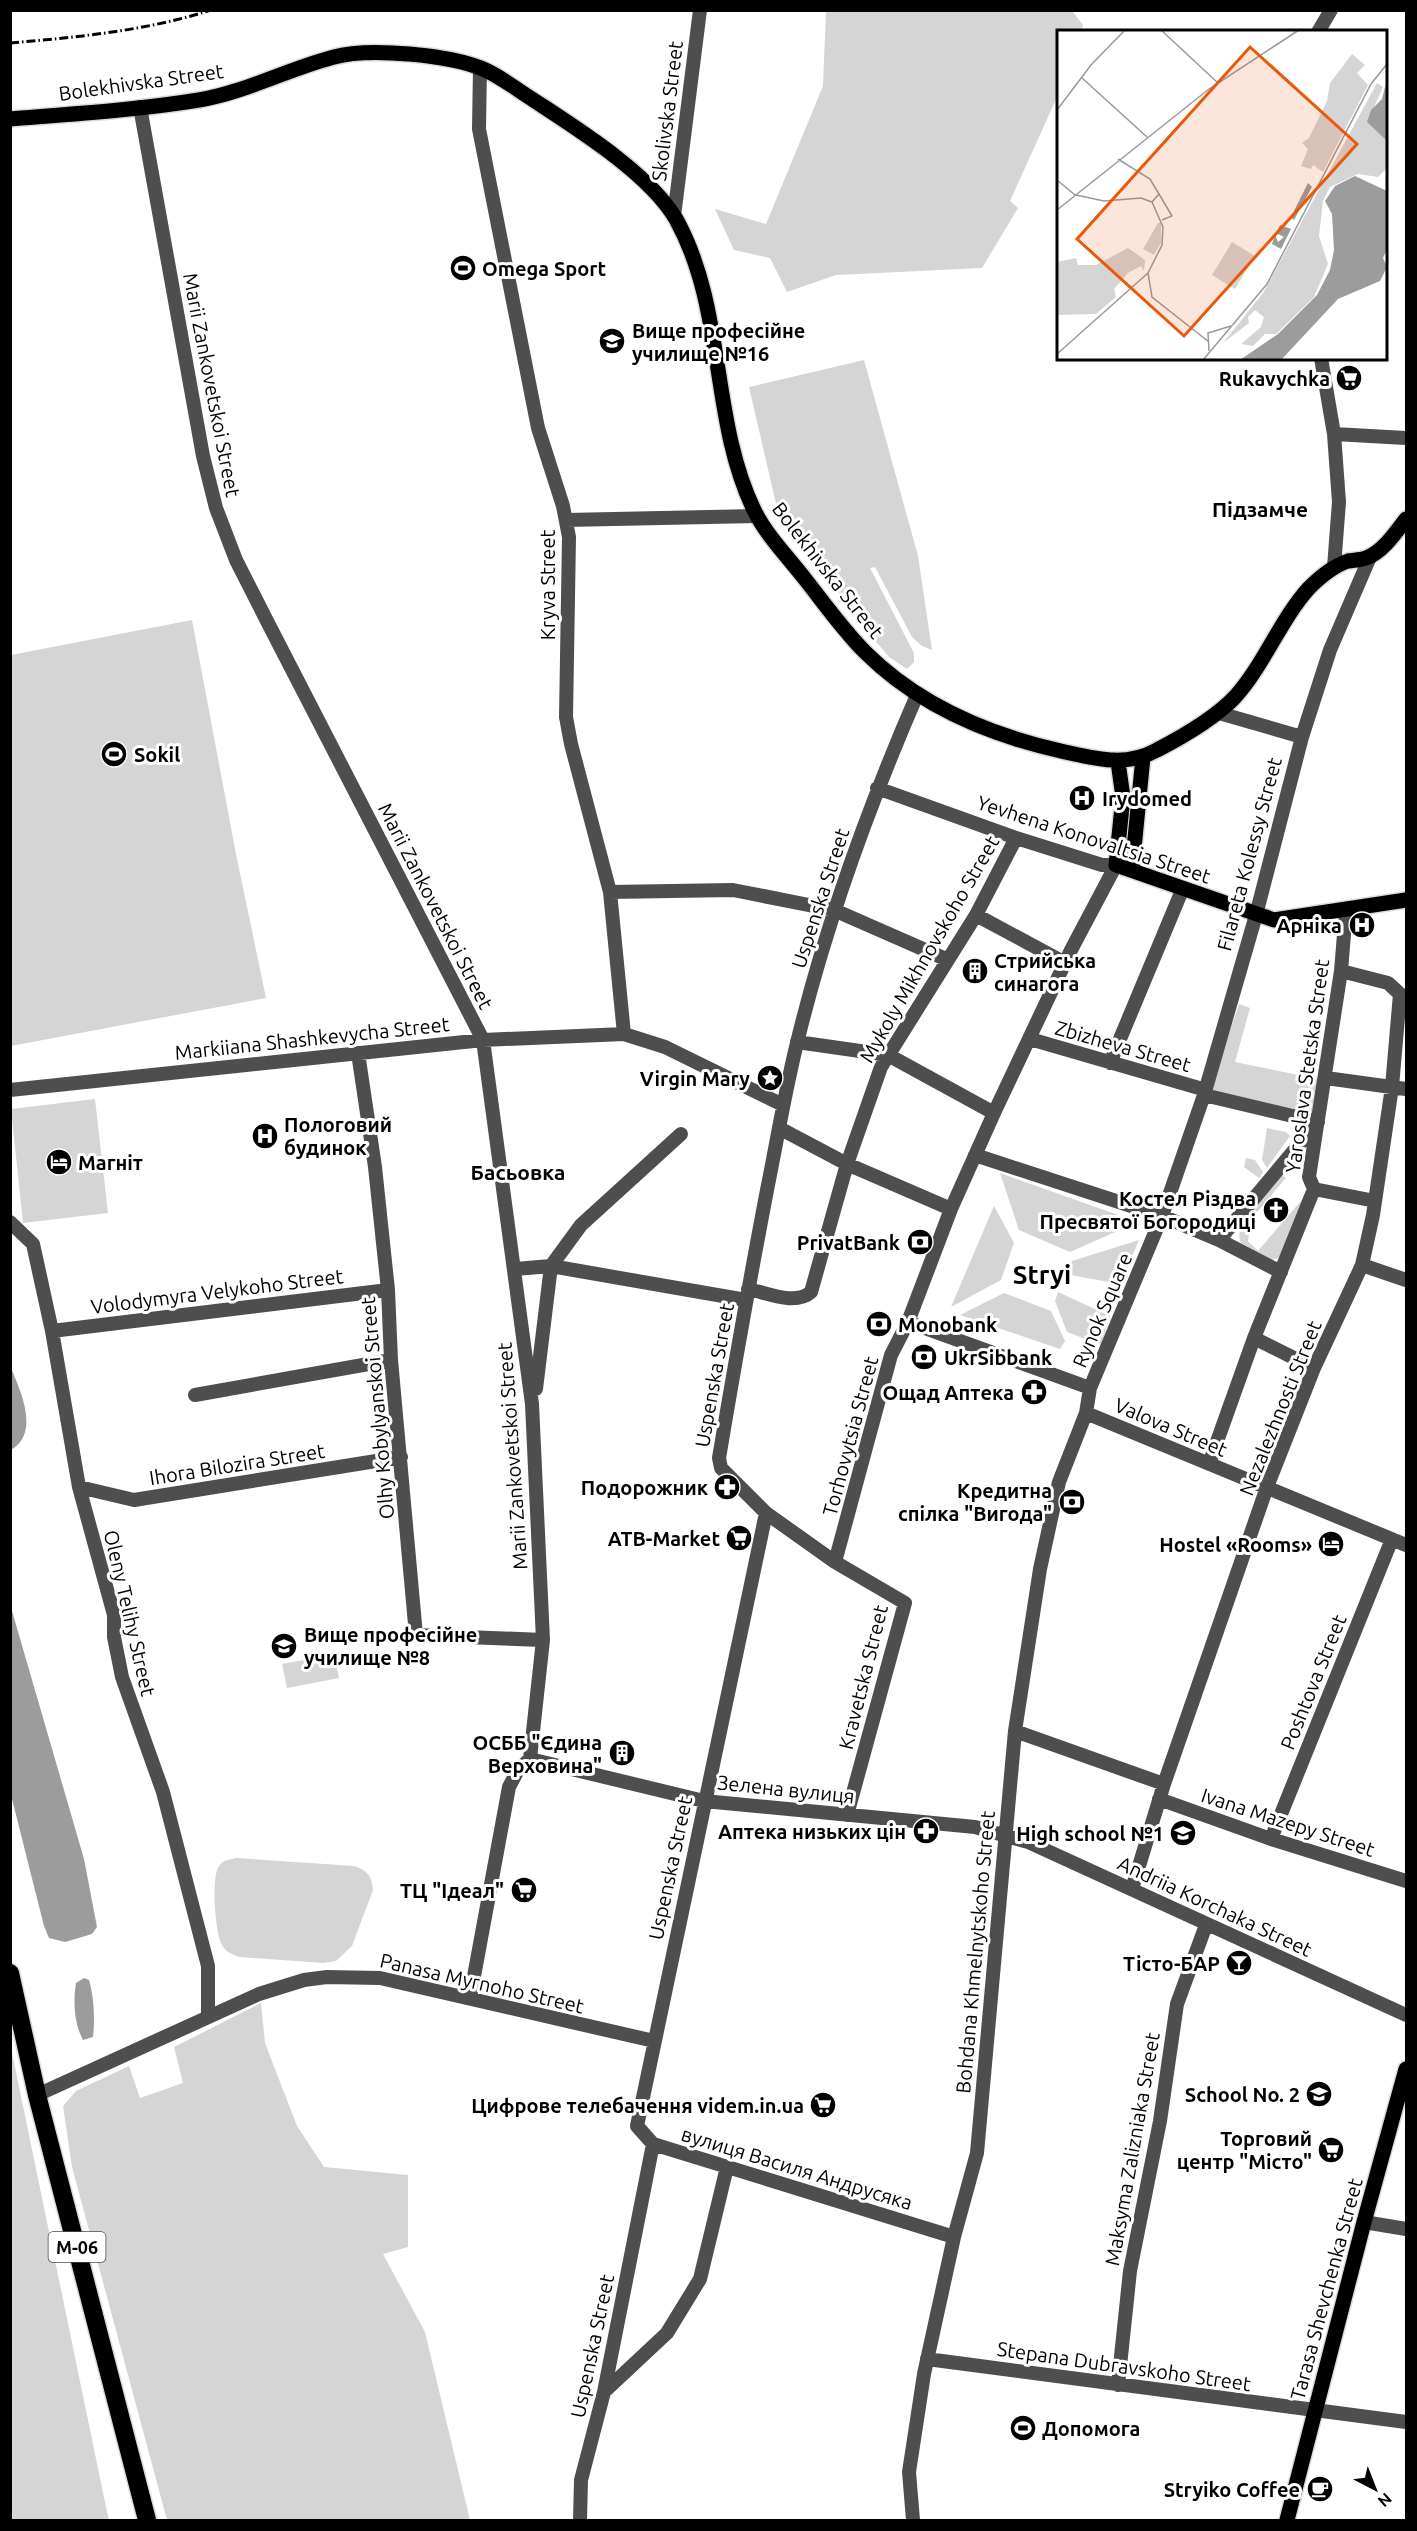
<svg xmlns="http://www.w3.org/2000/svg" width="1417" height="2531" font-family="Ubuntu,sans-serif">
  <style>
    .green { fill: #d5d5d5 }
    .water { fill: #9c9c9c }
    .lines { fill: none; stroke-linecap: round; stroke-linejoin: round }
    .major-casing { stroke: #dbdbdb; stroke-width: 18 }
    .highway-casing { stroke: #dbdbdb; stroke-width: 21 }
    .minor { stroke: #4e4e4e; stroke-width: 14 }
    .major { stroke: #000; stroke-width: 15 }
    .highway { stroke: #000; stroke-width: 18 }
    .rail { stroke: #000; stroke-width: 3; stroke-dasharray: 9 3 1.5 3; stroke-linecap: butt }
    .labels { text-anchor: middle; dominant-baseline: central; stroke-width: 6; stroke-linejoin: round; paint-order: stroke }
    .shield { fill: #fff; stroke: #4c4c4c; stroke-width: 1.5 }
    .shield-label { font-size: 18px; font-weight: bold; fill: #000 }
    .street-label { font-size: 20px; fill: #000; stroke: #fff }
    .poi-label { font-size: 20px; font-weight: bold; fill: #000; stroke: #fff; text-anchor: end }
    .neighbourhood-label { font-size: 21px; font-weight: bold; fill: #000; stroke: #fff }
    .district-label { font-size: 26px; font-weight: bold; fill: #000; stroke: #fff }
    .inset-road { fill: none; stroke: #999; stroke-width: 1.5 }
    .view { fill: #e8590c; fill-opacity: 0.15; stroke: #e8590c; stroke-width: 3 }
    .inset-edge { fill: none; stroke: #000; stroke-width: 3 }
  </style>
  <rect width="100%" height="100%" fill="#fff"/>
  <path class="green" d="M826 11H1072L1083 25 1081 31 1058 32V95L1010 201 1018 208 982 268 836 275 787 292 770 258 734 250 715 209 766 224 823 86Z
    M864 360 918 556 932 650 922 646 912 637 875 567 870 568 914 653V662L907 669 889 657 857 619 829 578 780 521 749 387Z
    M192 620 236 854 266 998 11 1046V655Z
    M1239 1004 1250 1008 1235 1062 1318 1079 1313 1112 1311 1115 1210 1090Z
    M95 1099 108 1213 23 1223 11 1109Z
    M1267 1128 1286 1132 1290 1136 1267 1168 1262 1160Z
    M1246 1158 1255 1160 1263 1172 1259 1178 1244 1167Z
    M1000 1173 1138 1222 1070 1252 1019 1230Z
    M1282 1175 1286 1178 1247 1224 1253 1229 1249 1234 1248 1241 1258 1251 1306 1195 1279 1258 1271 1260 1241 1243C1231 1224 1269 1190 1282 1175Z
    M994 1206 1014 1243 1001 1280 951 1307Z
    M1139 1240 1120 1284 1065 1274 1072 1261Z
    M1058 1292 1110 1316 1101 1345 1067 1332 1055 1301Z
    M1004 1293 1051 1311 1065 1341 1060 1349 960 1315Z
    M334 1654 339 1678 287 1688 282 1664Z
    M236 1858 354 1866C367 1870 372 1876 373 1890L352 1946 336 1961 323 1963 239 1957C231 1954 224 1951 221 1943 215 1930 211 1877 219 1866 223 1860 229 1860 236 1858Z
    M261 2003 265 2043 297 2126 324 2167 408 2175V2247L383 2254 425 2332 470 2520H167L72 2167 63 2106 76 2091 129 2066 140 2098 183 2083 174 2047Z
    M11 2048 106 2507 109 2520H11Z"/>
  <path class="water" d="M11 1368C21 1392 40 1433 11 1450Z
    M10 1604 84 1859 97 1927 92 1934 65 1942 49 1938 44 1926 11 1795Z
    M84 1978 89 1980C94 1997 95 2019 93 2037L83 2040C74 2023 73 2001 76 1983Z"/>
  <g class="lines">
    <defs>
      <path id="major" d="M10 119C73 114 137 110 199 100 246 92 288 69 334 57 369 47 450 55 483 69 500 76 516 89 532 99 576 128 649 173 676 219 726 309 710 419 754 510 766 535 788 557 805 579 824 603 843 630 865 652 919 706 992 736 1065 752 1097 759 1126 767 1157 750 1184 736 1214 719 1235 697 1264 665 1280 620 1309 588 1320 577 1333 566 1348 561 1354 560 1361 560 1366 558 1383 552 1396 532 1406 519
        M1118 762 1123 797 1116 865 1274 920 1406 900
        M1132 869 1143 757
        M1287 2520 1364 2222 1406 2069"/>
      <path id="highway" d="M10 1973 37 2095 147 2520"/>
    </defs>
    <use href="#major" class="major-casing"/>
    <use href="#highway" class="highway-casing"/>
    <path class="minor" d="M1318 32 1331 10
      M480 67 479 129 538 428 563 506 569 537 566 717 571 744 610 892 624 1034
      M140 107 203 456 216 508 236 560 268 623 483 1040 532 1404 543 1640 530 1759
      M674 216 700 10
      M1321 358 1334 434 1339 502 1334 567
      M1334 434 1406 438
      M566 520 757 516
      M917 695C868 808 826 923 797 1043 785 1091 777 1141 767 1190 750 1279 734 1369 719 1458L721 1468 766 1513 637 2126 653 2144 954 2237
      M1219 713 1302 737
      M610 892 733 890 834 910 948 960
      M976 915 1065 963
      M1030 1039 1206 1090
      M797 1042 888 1055 994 1113
      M358 1053 375 1167 388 1290 391 1360 416 1635 543 1640
      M1110 1063 1183 888
      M1326 1078 1406 1089
      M10 1090 483 1040 624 1034 665 1047 783 1105
      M1204 1095 1318 1122
      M779 1128 847 1164 951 1209
      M975 1155 1162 1216 1219 1240 1281 1272
      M1314 1189 1309 1177 1341 971 1346 910
      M1314 1189 1375 1201
      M10 1222 33 1244 52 1331 79 1487 114 1615V1637L122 1677 163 1792 208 1966V2017
      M1219 1240 1318 1122
      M1362 1265 1406 1280
      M515 1269 551 1266 746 1300
      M748 1289C768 1293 795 1306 811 1292L847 1164 881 1067 976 915 1016 838
      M908 1322 1090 1388
      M52 1331 388 1290
      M1254 1338 1314 1368
      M536 1389 551 1266 581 1225 681 1134
      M195 1395 391 1360
      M1086 1413 1406 1545
      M1209 1464 1254 1338 1314 1189
      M79 1487 134 1500 401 1457
      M766 1513 835 1562 905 1603 847 1815
      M835 1562 891 1355 908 1322 951 1209 994 1113 1071 950 1116 865H1102L1016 838 877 788
      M1015 1731 1164 1784
      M530 1759 704 1801 975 1827 1028 1842 1406 2015
      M1159 1799 1271 1839 1406 1881
      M1271 1839 1392 1539
      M1132 1889 1164 1784 1267 1487 1314 1368 1362 1265 1373 1215 1392 1087 1400 994 1388 983 1341 971
      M470 1998 509 1787 518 1770 530 1759
      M37 2095 259 1994 304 1980 327 1977 380 1978 654 2041
      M1364 2222 1406 2229
      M927 2359 1406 2422
      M1118 2385 1130 2271 1160 2121 1177 2004 1206 1925
      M604 2392 667 2333 700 2279 727 2167
      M580 2520 581 2480 604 2392 653 2144
      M913 2520 909 2472 924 2374 954 2237 977 2153 1015 1731 1040 1569 1059 1482 1086 1413 1090 1388 1162 1216 1204 1095 1256 915 1302 737 1330 650 1370 557"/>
    <use href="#major" class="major"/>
    <use href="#highway" class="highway"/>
    <path class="rail" d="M10 43C78 37 146 31 211 10"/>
  </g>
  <defs>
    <symbol id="stadium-disc" viewBox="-11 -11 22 22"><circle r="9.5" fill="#000" stroke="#fff"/><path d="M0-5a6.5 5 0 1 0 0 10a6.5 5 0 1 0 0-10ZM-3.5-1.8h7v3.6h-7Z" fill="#fff"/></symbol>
    <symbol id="university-disc" viewBox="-11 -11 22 22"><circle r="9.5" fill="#000" stroke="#fff"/><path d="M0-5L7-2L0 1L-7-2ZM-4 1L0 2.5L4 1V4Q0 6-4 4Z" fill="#fff"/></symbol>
    <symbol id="supermarket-disc" viewBox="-11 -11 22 22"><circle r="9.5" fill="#000" stroke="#fff"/><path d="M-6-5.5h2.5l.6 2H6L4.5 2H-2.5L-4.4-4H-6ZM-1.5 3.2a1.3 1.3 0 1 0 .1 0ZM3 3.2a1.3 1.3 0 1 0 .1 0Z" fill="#fff"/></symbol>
    <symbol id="hospital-disc" viewBox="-11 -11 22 22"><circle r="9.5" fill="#000" stroke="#fff"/><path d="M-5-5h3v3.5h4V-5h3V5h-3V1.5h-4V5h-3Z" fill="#fff"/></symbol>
    <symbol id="building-disc" viewBox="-11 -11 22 22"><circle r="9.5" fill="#000" stroke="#fff"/><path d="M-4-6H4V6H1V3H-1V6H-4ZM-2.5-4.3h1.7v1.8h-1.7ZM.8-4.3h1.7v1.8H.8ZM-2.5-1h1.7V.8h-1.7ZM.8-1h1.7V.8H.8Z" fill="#fff"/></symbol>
    <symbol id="sight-disc" viewBox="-11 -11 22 22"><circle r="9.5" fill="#000" stroke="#fff"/><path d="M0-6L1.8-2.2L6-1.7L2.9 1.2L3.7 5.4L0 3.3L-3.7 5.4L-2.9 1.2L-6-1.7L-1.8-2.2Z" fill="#fff"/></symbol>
    <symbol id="hotel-disc" viewBox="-11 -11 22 22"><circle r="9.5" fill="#000" stroke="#fff"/><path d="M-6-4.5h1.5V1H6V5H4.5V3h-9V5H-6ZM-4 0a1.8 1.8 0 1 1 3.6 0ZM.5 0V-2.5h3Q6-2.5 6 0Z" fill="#fff"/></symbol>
    <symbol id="church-disc" viewBox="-11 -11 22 22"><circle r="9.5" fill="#000" stroke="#fff"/><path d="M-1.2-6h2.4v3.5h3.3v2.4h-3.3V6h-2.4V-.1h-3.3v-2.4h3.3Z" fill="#fff"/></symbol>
    <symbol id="bank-disc" viewBox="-11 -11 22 22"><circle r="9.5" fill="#000" stroke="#fff"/><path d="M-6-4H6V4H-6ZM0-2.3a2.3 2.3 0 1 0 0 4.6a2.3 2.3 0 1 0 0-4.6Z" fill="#fff"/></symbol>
    <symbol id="pharmacy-disc" viewBox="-11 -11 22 22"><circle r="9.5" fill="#000" stroke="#fff"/><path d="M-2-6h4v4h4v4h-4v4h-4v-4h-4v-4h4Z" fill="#fff"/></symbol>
    <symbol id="school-disc" viewBox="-11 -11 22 22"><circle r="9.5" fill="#000" stroke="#fff"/><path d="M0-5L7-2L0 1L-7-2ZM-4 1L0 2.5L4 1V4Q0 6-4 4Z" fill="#fff"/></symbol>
    <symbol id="bar-disc" viewBox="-11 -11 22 22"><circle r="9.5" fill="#000" stroke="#fff"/><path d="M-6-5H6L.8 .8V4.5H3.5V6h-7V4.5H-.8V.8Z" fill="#fff"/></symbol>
    <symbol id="cafe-disc" viewBox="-11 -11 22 22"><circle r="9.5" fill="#000" stroke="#fff"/><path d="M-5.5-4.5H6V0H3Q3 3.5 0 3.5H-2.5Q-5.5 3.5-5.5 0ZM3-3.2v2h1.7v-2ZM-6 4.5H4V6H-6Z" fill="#fff"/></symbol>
  </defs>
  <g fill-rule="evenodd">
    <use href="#stadium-disc" x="448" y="253" width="30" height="30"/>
    <use href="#university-disc" x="597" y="326" width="30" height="30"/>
    <use href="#supermarket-disc" x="1334" y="363" width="30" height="30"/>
    <use href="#stadium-disc" x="99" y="739" width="30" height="30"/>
    <use href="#hospital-disc" x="1067" y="783" width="30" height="30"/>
    <use href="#hospital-disc" x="1347" y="910" width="30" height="30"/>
    <use href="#building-disc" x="960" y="956" width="30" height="30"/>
    <use href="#sight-disc" x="755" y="1063" width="30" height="30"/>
    <use href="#hospital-disc" x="250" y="1121" width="30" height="30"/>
    <use href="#hotel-disc" x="44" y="1147" width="30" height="30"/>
    <use href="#church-disc" x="1261" y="1195" width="30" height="30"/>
    <use href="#bank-disc" x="905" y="1227" width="30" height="30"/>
    <use href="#bank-disc" x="864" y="1309" width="30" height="30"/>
    <use href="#bank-disc" x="909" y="1342" width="30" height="30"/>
    <use href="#pharmacy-disc" x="1019" y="1377" width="30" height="30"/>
    <use href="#pharmacy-disc" x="712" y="1472" width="30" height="30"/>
    <use href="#bank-disc" x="1057" y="1487" width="30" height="30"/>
    <use href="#supermarket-disc" x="724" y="1523" width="30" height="30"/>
    <use href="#hotel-disc" x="1316" y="1529" width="30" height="30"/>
    <use href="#university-disc" x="269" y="1631" width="30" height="30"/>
    <use href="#building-disc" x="607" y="1738" width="30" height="30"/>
    <use href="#pharmacy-disc" x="911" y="1816" width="30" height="30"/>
    <use href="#school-disc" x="1168" y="1818" width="30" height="30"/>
    <use href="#supermarket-disc" x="509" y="1875" width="30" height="30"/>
    <use href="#bar-disc" x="1224" y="1948" width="30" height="30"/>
    <use href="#school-disc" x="1304" y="2079" width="30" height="30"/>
    <use href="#supermarket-disc" x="808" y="2090" width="30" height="30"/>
    <use href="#supermarket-disc" x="1316" y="2135" width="30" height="30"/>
    <use href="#stadium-disc" x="1008" y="2413" width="30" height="30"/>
    <use href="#cafe-disc" x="1305" y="2474" width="30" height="30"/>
  </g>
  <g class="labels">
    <rect class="shield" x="48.5" y="2232" width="57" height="30" rx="4.5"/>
    <g class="shield-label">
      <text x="77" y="2247">М-06</text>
    </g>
    <g class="street-label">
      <text transform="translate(141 82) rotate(-8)">Bolekhivska Street</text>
      <text transform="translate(667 111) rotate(-83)">Skolivska Street</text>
      <text transform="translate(212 385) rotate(79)">Marii Zankovetskoi Street</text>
      <text transform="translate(828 570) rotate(52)">Bolekhivska Street</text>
      <text transform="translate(547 585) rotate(-90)">Kryva Street</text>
      <text transform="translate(1094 839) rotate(18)">Yevhena Konovaltsia Street</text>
      <text transform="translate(1249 854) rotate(-75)">Filareta Kolessy Street</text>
      <text transform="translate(820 898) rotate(-72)">Uspenska Street</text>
      <text transform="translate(436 906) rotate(63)">Marii Zankovetskoi Street</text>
      <text transform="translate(929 949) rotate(-60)">Mykoly Mikhnovskoho Street</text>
      <text transform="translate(312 1038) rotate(-6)">Markiiana Shashkevycha Street</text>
      <text transform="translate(1123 1046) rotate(16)">Zbizheva Street</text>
      <text transform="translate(1307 1066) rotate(-82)">Yaroslava Stetska Street</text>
      <text transform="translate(217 1291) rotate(-7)">Volodymyra Velykoho Street</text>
      <text transform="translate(1102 1310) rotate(-67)">Rynok Square</text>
      <text transform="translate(714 1375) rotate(-80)">Uspenska Street</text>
      <text transform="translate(377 1408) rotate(-95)">Olhy Kobylyanskoi Street</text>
      <text transform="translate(1280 1408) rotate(-68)">Nezalezhnosti Street</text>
      <text transform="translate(1171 1427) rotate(23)">Valova Street</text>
      <text transform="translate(850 1436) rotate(-75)">Torhovytsia Street</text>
      <text transform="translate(512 1456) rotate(-94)">Marii Zankovetskoi Street</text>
      <text transform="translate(237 1464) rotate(-9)">Ihora Bilozira Street</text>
      <text transform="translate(130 1613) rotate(77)">Oleny Telihy Street</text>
      <text transform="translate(863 1677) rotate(-76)">Kravetska Street</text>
      <text transform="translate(1313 1682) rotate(-68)">Poshtova Street</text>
      <text transform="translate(786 1789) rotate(6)">Зелена вулиця</text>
      <text transform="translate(1288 1822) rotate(18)">Ivana Mazepy Street</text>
      <text transform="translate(670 1868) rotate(-78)">Uspenska Street</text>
      <text transform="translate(1215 1906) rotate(25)">Andriia Korchaka Street</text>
      <text transform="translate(975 1952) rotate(-85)">Bohdana Khmelnytskoho Street</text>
      <text transform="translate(482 1983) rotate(13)">Panasa Myrnoho Street</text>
      <text transform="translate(1132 2149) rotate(-80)">Maksyma Zalizniaka Street</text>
      <text transform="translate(797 2168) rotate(17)">вулиця Василя Андрусяка</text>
      <text transform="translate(1326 2289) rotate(-75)">Tarasa Shevchenka Street</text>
      <text transform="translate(592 2346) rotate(-78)">Uspenska Street</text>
      <text transform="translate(1124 2366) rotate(8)">Stepana Dubravskoho Street</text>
    </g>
    <g class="poi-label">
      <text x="482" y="268" text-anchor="start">Omega Sport</text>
      <text x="632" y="330" text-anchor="start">Вище професійне<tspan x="632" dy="23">училище №16</tspan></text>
      <text x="1330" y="378">Rukavychka</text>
      <text x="134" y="754" text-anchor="start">Sokil</text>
      <text x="1102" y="798" text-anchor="start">Irydomed</text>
      <text x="1342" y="925">Арніка</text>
      <text x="994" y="960" text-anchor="start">Стрийська<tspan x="994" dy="23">синагога</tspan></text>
      <text x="750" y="1078">Virgin Mary</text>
      <text x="284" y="1124" text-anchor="start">Пологовий<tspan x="284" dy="23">будинок</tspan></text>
      <text x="78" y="1162" text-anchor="start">Магніт</text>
      <text x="1256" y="1198">Костел Різдва<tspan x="1256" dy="23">Пресвятої Богородиці</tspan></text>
      <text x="900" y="1242">PrivatBank</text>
      <text x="898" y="1324" text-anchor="start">Monobank</text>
      <text x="944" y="1357" text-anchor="start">UkrSibbank</text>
      <text x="1014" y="1392">Ощад Аптека</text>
      <text x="708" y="1487">Подорожник</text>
      <text x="1052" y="1490">Кредитна<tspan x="1052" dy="23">спілка "Вигода"</tspan></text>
      <text x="720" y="1538">ATB-Market</text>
      <text x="1312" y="1544">Hostel «Rooms»</text>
      <text x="304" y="1634" text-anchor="start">Вище професійне<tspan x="304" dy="23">училище №8</tspan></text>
      <text x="602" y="1742">ОСББ "Єдина<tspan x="602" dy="23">Верховина"</tspan></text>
      <text x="906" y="1831">Аптека низьких цін</text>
      <text x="1164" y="1833">High school №1</text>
      <text x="504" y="1890">ТЦ "Ідеал"</text>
      <text x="1220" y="1963">Тісто-БАР</text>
      <text x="1300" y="2094">School No. 2</text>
      <text x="804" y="2105">Цифрове телебачення videm.in.ua</text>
      <text x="1312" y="2138">Торговий<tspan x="1312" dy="23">центр "Місто"</tspan></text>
      <text x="1042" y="2428" text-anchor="start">Допомога</text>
      <text x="1300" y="2489">Stryiko Coffee</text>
    </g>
    <g class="neighbourhood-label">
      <text x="1260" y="509">Підзамче</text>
      <text x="518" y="1172">Басьовка</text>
    </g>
    <g class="district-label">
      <text x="1042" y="1274">Stryi</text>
    </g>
  </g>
  <g transform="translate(1057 30)">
    <rect width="330" height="330" fill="#fff"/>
    <path d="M295 24 308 35 300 43 311 55 266 142 256 135 254 139 244 136 251 119 245 113 252 108 270 71 273 53ZM320 53 326 57 314 84 330 110V138L321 147 301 144 273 157 266 171 262 206 271 234 257 267 219 304H208L196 316 184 314 204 297 207 287 198 280 191 287 192 293 166 313 206 263ZM101 193H104V213L97 225 86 219ZM175 212 198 226 178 259 155 245ZM71 218 88 230 87 241 84 236 71 243 57 259 59 267 39 284 0 285V232L19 228 21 235H39Z" fill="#d5d5d5"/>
    <path d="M330 49V111L310 92 314 80 325 69ZM298 146 330 161V219L326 228 330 237 323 251 281 269 224 330H183L221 304 260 265 273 240 277 220 275 184 268 171 278 156ZM251 153 255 157 237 190 234 187ZM223 195 234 199 224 219 215 214 218 205 221 212 227 207 219 203Z" fill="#9c9c9c"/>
    <path class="inset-road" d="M104 0 161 53M25 48 90 107M0 80 34 35 68 0M61 129 93 149 102 164 95 172M0 150 18 165M102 164 115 186 105 190M19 165 47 171 84 168 95 172M95 172 106 197 105 215 91 243 95 267 152 312M0 180 152 59 242 0M152 321 151 303 174 296M0 324 91 243M146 330 210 254 314 54 330 34"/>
    <path class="view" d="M193 17 300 114 127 306 20 209Z"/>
    <rect width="330" height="330" class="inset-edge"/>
  </g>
  <rect width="1417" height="2531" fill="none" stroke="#000000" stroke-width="24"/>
  <g transform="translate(1375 2489) rotate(138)" stroke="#ffffff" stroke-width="4.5" paint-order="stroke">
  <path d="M0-4.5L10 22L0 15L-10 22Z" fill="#000000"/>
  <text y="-9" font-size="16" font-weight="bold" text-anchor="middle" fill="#000000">N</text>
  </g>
</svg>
